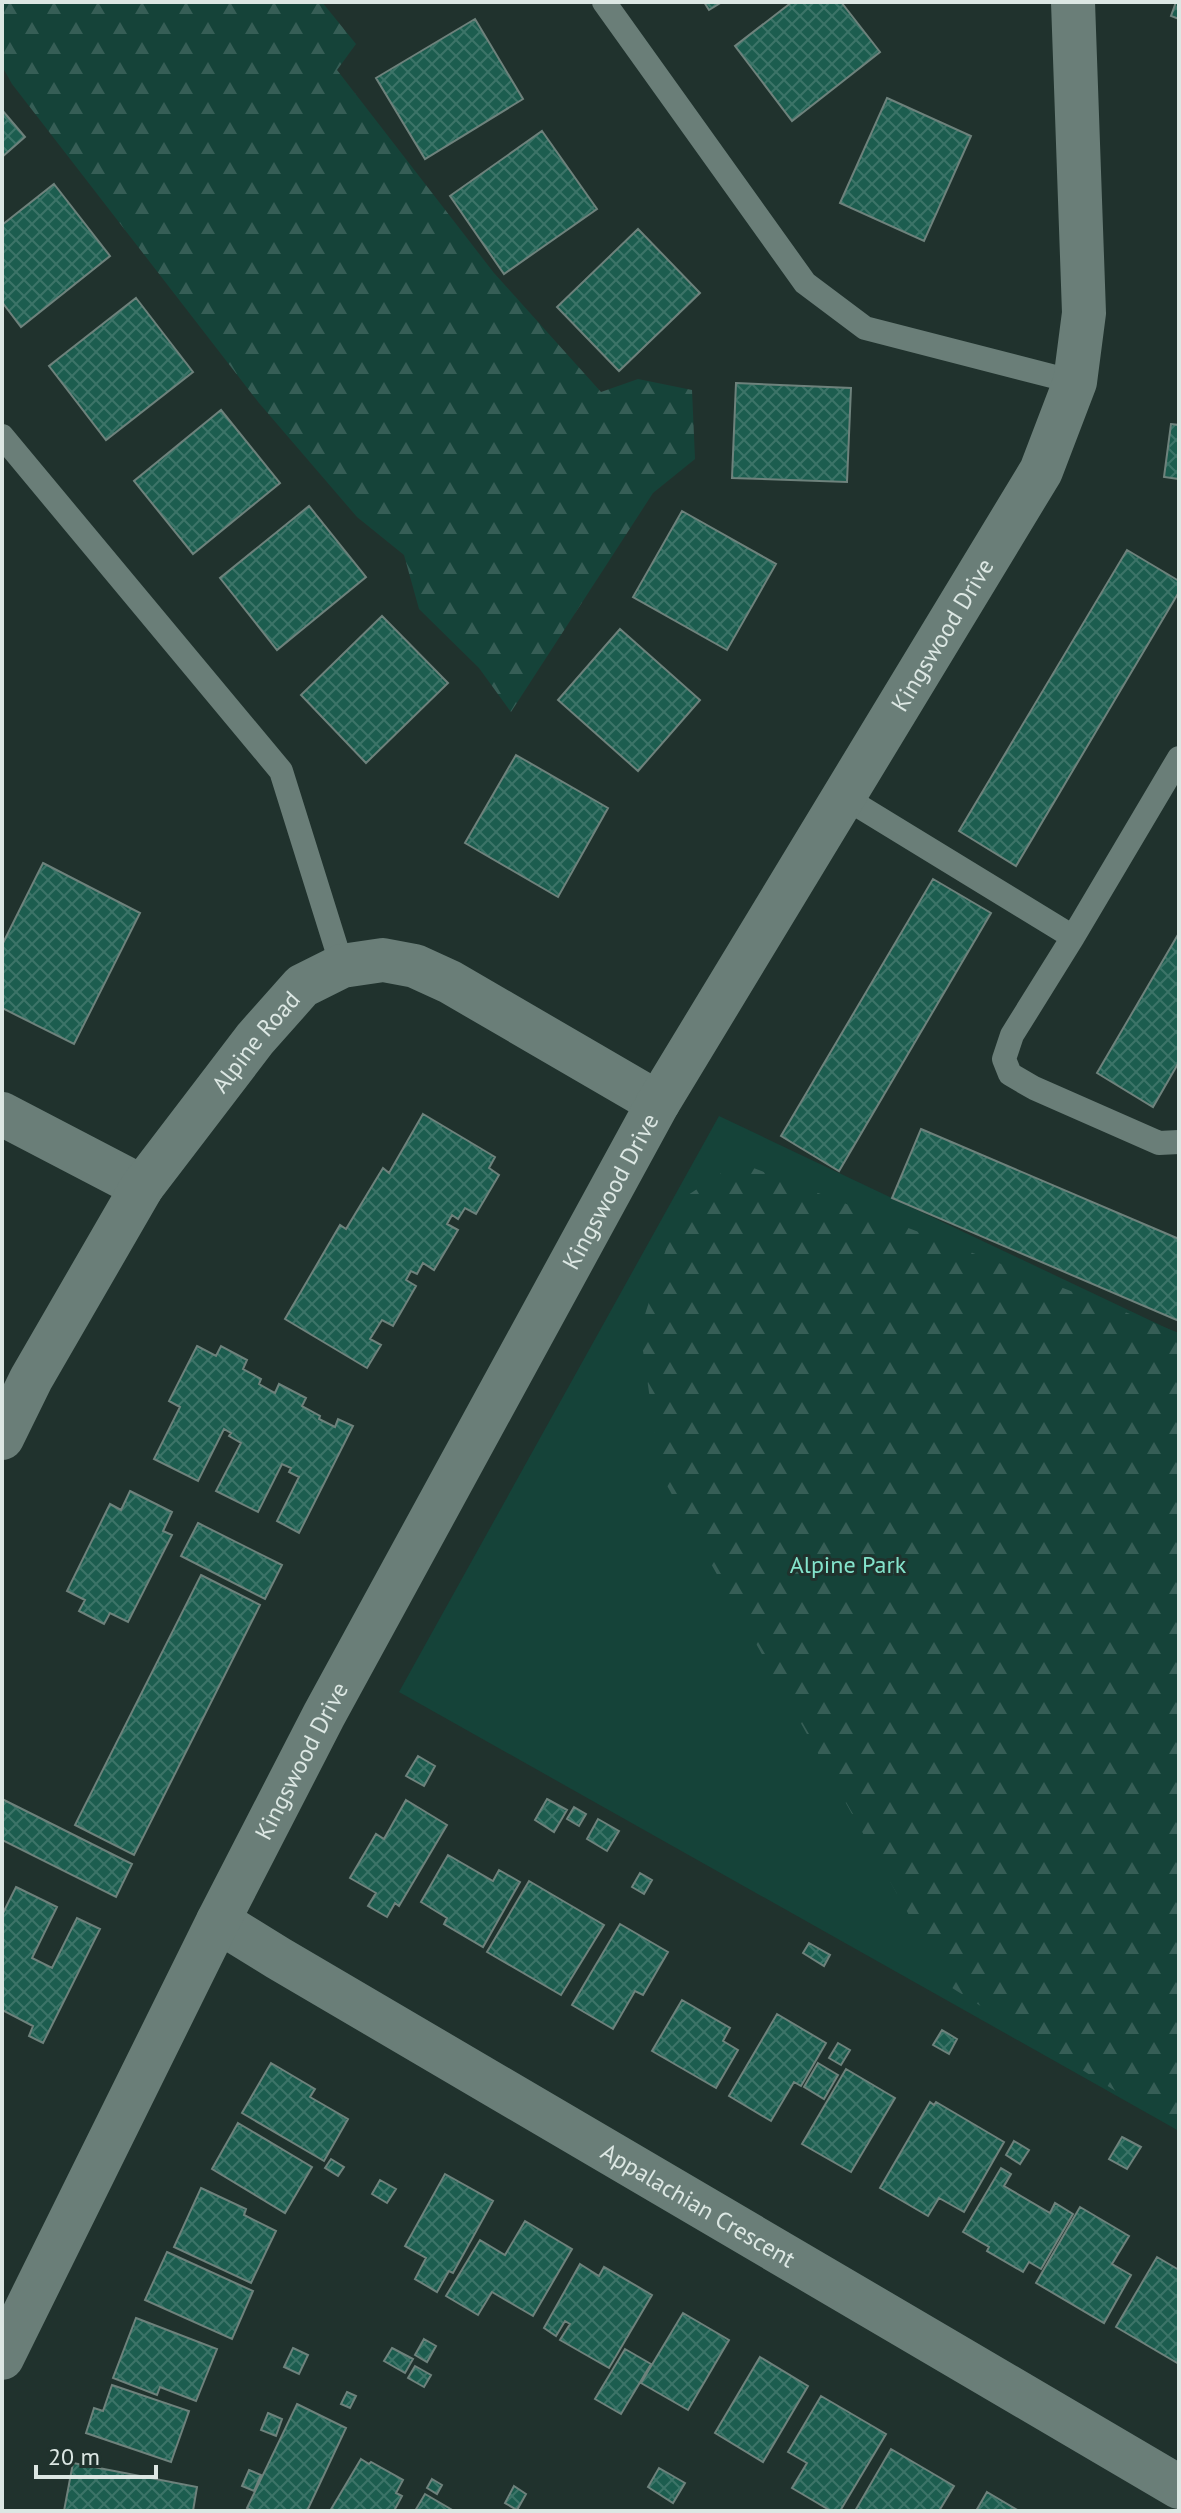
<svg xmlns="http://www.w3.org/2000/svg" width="1181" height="2513" font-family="'PT Sans',sans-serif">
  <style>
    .green { fill: #154339 }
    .forest { fill: url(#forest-firs) }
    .building { fill: url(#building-cross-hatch); stroke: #6e827c; stroke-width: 2 }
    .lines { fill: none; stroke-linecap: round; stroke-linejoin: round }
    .lane { stroke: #6a7e78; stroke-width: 24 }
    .street { stroke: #6a7e78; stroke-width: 44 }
    .labels { text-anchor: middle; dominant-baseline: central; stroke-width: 6; stroke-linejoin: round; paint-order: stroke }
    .street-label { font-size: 24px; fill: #dce7e3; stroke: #20322d }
    .park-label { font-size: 24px; fill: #84e4cc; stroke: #20322d }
  </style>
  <defs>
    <pattern id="forest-firs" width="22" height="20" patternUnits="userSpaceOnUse" patternTransform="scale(2)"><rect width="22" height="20" fill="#154339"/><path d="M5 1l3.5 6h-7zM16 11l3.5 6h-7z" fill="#365e56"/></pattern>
    <pattern id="building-cross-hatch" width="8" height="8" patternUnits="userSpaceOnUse" patternTransform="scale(2)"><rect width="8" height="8" fill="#1c5d4f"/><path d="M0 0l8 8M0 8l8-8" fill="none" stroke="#3c7468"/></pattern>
  </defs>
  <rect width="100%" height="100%" fill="#20322d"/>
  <path class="green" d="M719 1116 1179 1334V2131L399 1692Z"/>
  <path class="forest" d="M2 2H322L356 44 337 70 494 273 601 392 638 379 692 390 695 459 653 493 511 712 479 668 419 609 404 555 357 517 259 403 12 84 2 66Z
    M738 1162 1179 1333V2131L949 1986 661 1475 640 1330 682 1199Z"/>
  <path class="building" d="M704 2H722L709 10Z
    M792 2H841L880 52 792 121 735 46Z
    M1176 2H1179V19L1171 16Z
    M475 19 523 99 425 159 376 78Z
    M887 98 971 136 924 241 840 203Z
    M2 110 25 137 2 157Z
    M542 131 597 209 504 274 450 196Z
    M54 184 110 256 21 327 2 302V225Z
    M638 229 700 293 619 371 557 307Z
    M136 298 193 372 106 440 49 366Z
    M736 383 851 388 847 482 732 478Z
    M221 410 280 483 193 554 134 481Z
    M1171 424 1179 425V479L1164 477Z
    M309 506 366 577 277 650 220 578Z
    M682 511 776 564 727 650 633 597Z
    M1127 550 1179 581V592L1016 866 959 831Z
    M382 616 448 683 366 763 301 695Z
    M620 629 700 700 638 771 558 700Z
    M516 755 608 808 558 897 465 843Z
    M43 863 140 913 74 1044 2 1008V945Z
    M933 879 991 913 839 1171 781 1136Z
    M1179 933V1062L1153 1107 1097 1073Z
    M423 1114 495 1157 489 1168 499 1175 476 1214 465 1208 458 1219 452 1215 447 1224 458 1230 434 1270 423 1263 417 1274 411 1271 406 1280 416 1286 393 1326 382 1320 370 1339 381 1345 367 1368 285 1319 340 1225 346 1229 383 1168 389 1173Z
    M921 1129 1179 1239V1321L892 1198Z
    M197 1346 216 1356 221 1346 247 1360 243 1369 261 1379 259 1384 275 1393 279 1384 306 1398 302 1406 320 1416 319 1419 335 1427 338 1419 353 1426 299 1533 277 1521 299 1477 289 1472 291 1468 282 1464 258 1512 216 1491 241 1443 229 1436 231 1433 224 1429 198 1481 154 1459 180 1407 169 1401Z
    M130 1491 172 1512 163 1531 172 1535 128 1622 110 1613 104 1624 79 1611 85 1600 67 1591 110 1504 121 1510Z
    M198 1523 282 1565 265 1599 181 1556Z
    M201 1575 260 1605 134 1855 75 1825Z
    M418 1756 435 1766 424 1786 406 1776Z
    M2 1799 132 1864 116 1897 2 1840Z
    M547 1799 567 1810 554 1832 535 1820Z
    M406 1800 447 1825 399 1906 395 1903 387 1917 368 1906 376 1893 350 1878 376 1834 384 1839Z
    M574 1807 586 1814 579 1826 567 1819Z
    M598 1819 619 1831 607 1851 587 1839Z
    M448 1855 493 1881 499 1870 520 1882 483 1947 444 1924 447 1918 421 1902Z
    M640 1873 652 1880 644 1894 632 1887Z
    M529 1881 604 1925 561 1995 487 1952Z
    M16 1887 57 1907 32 1958 52 1968 77 1918 100 1929 43 2043 29 2036 33 2026 2 2010V1915Z
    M620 1924 668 1952 643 1995 635 1991 613 2029 572 2005Z
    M809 1943 830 1955 824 1966 803 1953Z
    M682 2000 730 2028 723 2041 738 2050 716 2088 652 2051Z
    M777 2014 826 2043 801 2086 794 2082 771 2121 729 2096Z
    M942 2030 957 2039 949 2054 933 2045Z
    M838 2043 850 2050 841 2065 829 2058Z
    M271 2063 315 2089 310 2097 348 2119 324 2161 242 2113Z
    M818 2063 838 2075 824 2099 804 2087Z
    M846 2069 895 2098 851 2172 802 2144Z
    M930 2102 934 2105 936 2102 1004 2142 964 2212 939 2198 928 2216 880 2188Z
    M238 2123 312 2167 285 2213 212 2169Z
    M1122 2137 1141 2147 1127 2169 1109 2159Z
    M1014 2141 1029 2150 1020 2164 1006 2155Z
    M331 2159 344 2167 338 2176 325 2168Z
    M1001 2168 1011 2174 1004 2186 1050 2213 1055 2203 1073 2214 1041 2269 1029 2262 1023 2272 987 2251 989 2247 963 2232Z
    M445 2174 493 2201 453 2273 449 2271 437 2292 415 2279 426 2258 405 2246Z
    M380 2180 396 2189 387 2203 372 2194Z
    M201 2188 246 2209 244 2215 276 2231 251 2283 174 2247Z
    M1080 2207 1129 2236 1112 2264 1131 2275 1104 2323 1036 2283Z
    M525 2221 572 2249 533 2316 492 2292 478 2315 446 2296 480 2240 505 2255Z
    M167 2252 253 2291 232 2339 145 2300Z
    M1157 2257 1179 2270V2364L1116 2327Z
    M580 2264 599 2276 604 2267 652 2295 609 2368 560 2340 570 2324 565 2321 556 2336 544 2328Z
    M683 2313 729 2340 688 2410 641 2383Z
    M136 2318 217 2349 196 2401 160 2387 157 2395 113 2378Z
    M424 2339 436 2346 427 2362 415 2355Z
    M293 2348 308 2355 299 2374 284 2367Z
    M392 2348 413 2359 405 2373 384 2361Z
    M625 2349 651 2364 621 2414 595 2399Z
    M760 2357 808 2386 763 2462 715 2433Z
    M415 2366 431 2375 424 2387 408 2378Z
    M112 2385 189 2411 171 2462 86 2433 94 2408 103 2411Z
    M347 2392 356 2396 350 2408 341 2404Z
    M821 2396 886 2434 840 2511H831L792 2488 807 2463 788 2452Z
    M297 2404 346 2428 307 2511H253L247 2508Z
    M268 2413 282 2419 276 2436 261 2430Z
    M891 2449 954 2486 939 2511H855Z
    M361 2459 369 2464 371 2462 403 2480 396 2493 402 2496 394 2511H330Z
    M73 2463 197 2487 193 2511H64Z
    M659 2468 685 2483 673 2503 648 2487Z
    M249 2470 261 2475 254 2491 242 2486Z
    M432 2479 442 2485 437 2494 427 2488Z
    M514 2486 526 2494 517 2510 505 2503Z
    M987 2492 1019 2511H976Z
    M425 2494 454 2511H415Z"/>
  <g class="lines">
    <path class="lane" d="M604 2 805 283 865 328 1075 382
      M2 436 281 771 342 966
      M1179 758 1073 937 1012 1035 1004 1059 1010 1074 1034 1088 1159 1143 1179 1142
      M844 797 1073 937"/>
    <g class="street">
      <path d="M2 1114 142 1187"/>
      <path id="s1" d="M2 1438 31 1379 142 1187 255 1039 302 986 342 966 383 960 415 966 450 982 658 1103"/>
      <path id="s2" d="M218 1921 278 1958 1179 2487"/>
      <path id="s3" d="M2 2358 218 1921 324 1715 658 1103 1041 471 1075 382 1084 313 1073 2"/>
    </g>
  </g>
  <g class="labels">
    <g class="street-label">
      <text stroke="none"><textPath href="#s3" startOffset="1964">Kingswood Drive</textPath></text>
      <text stroke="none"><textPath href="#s1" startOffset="472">Alpine Road</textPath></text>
      <text stroke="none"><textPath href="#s3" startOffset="1316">Kingswood Drive</textPath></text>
      <text stroke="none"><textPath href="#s3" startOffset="668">Kingswood Drive</textPath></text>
      <text stroke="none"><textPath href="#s2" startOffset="558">Appalachian Crescent</textPath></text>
    </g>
    <g class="park-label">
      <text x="848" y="1564">Alpine Park</text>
    </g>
  </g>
  <rect width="1181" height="2513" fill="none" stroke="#dce7e3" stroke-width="8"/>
  <path d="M36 2465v12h120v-12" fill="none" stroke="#dce7e3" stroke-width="4"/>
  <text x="48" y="2465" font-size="24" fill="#dce7e3" stroke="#20322d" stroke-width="6" paint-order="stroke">20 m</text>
</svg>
